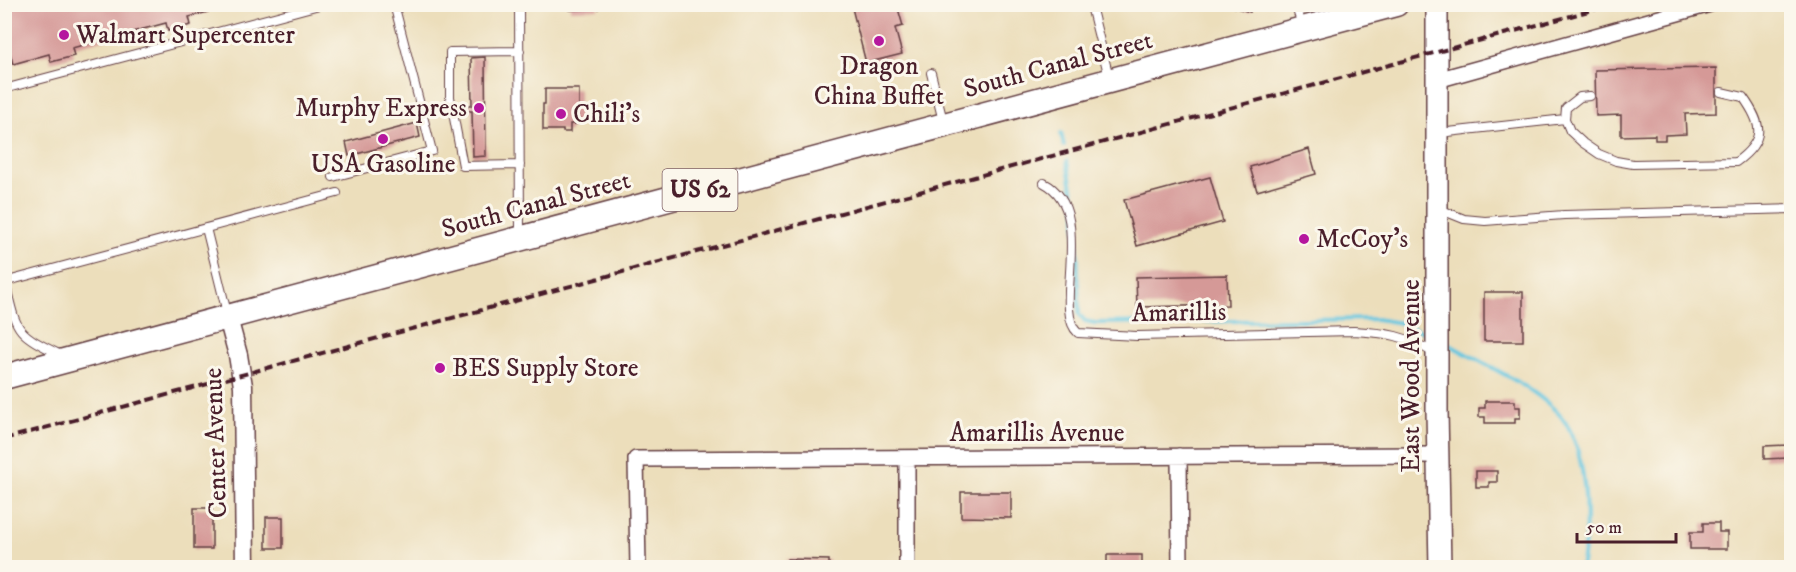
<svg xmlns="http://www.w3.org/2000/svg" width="1796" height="572" font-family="'IM FELL DW Pica',serif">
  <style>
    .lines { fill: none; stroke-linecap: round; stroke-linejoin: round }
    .stream { stroke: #62c6e0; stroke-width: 4 }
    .building { fill: #d59997 }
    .service-casing { stroke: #623c41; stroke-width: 10 }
    .minor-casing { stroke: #623c41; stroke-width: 18 }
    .tertiary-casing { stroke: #623c41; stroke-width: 21 }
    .secondary-casing { stroke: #623c41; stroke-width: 24 }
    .trunk-casing { stroke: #623c41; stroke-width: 27 }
    .service { stroke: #fff; stroke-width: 8 }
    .minor { stroke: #fff; stroke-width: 15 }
    .tertiary { stroke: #fff; stroke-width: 18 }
    .secondary { stroke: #fff; stroke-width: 21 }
    .trunk { stroke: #fff; stroke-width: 24 }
    .rail { stroke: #4a1f2b; stroke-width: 4; stroke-dasharray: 9 4.5; stroke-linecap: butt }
    .poi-dot { fill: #b5179e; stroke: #fbf7ec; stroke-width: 2 }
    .labels { text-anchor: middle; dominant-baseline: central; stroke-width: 6; stroke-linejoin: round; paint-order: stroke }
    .shield { fill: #fbf7ec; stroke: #7f6065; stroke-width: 1.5 }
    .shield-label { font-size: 24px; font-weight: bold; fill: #4a1f2b }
    .poi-label { font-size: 26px; fill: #4a1f2b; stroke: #fbf7ec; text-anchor: start }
    .street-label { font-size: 26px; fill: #4a1f2b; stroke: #fbf7ec }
  </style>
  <rect width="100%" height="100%" fill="#fbf7ec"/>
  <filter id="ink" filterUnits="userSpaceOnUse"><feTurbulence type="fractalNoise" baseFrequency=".0167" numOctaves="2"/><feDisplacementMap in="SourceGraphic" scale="12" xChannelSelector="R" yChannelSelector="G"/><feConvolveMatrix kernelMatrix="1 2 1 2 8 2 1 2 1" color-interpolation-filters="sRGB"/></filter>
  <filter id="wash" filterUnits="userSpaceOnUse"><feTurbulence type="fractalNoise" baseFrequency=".008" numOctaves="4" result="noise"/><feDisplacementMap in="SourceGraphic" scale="24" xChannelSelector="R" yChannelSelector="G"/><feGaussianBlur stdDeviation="1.35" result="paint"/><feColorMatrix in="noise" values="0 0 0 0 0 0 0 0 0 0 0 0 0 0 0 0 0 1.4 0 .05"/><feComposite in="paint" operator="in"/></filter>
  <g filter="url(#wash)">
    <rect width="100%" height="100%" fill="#ecdebb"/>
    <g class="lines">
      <path class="stream" d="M1061 133 1064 146
        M1067 161 1076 210 1079 314 1085 321 1095 323 1376 319 1401 323 1428 334
        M1450 345C1485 365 1526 382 1555 410 1589 441 1590 526 1581 568"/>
    </g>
    <g id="blocks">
      <path class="building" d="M4 4H206L208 12 189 17 191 25 168 31 166 23 72 48 74 56 51 62 49 54 13 64 6 38H4Z
        M570 4H598V9L570 10Z
        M851 4H889L890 7 897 5 903 26 895 28 902 54 866 63Z
        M1223 4H1252L1250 12Z
        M485 57 486 156 473 157 472 111H458V105H472L471 58Z
        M1716 68V113L1685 114 1686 134 1665 135V140H1655V135L1621 136V115L1596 116 1595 70Z
        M545 89H579V124H570V132H563V130H543V104H545Z
        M417 123 420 137 349 156 346 142Z
        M1309 149 1316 174 1257 191 1250 167Z
        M1210 177 1223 222 1137 246 1124 200Z
        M1227 275 1228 305 1137 307 1136 277Z
        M1484 292H1523V341H1484Z
        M1485 401H1515V407H1520V418H1515V423H1485V417H1479V408H1485Z
        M1789 445 1790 458 1764 459V446Z
        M1476 471H1497V482H1489V487H1476Z
        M961 492H1011V518L961 517Z
        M194 508H212V549H194Z
        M266 517H283V548H266Z
        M1703 523H1719V532H1727V549H1690V532H1703Z
        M1107 555H1142V568H1107Z
        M787 559 829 560V568H786Z"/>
    </g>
  </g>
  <g filter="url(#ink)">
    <use href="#blocks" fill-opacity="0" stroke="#623c41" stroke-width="1.5"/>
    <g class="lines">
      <defs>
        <path id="service" d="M519 4 520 234
          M1097 4 1091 6 1109 77
          M1295 4 1302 25
          M520 51 450 52V97L463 166 520 165
          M931 73 943 121
          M4 89 323 4
          M1565 119 1566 108 1580 97 1590 96
          M1439 133 1565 119 1570 131 1583 143 1599 154 1616 161 1633 164 1736 162C1766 140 1763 125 1743 97L1721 92
          M333 177 432 151 394 4
          M1044 183C1097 210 1051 310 1078 333L1137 336 1354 331C1388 333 1404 335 1434 353
          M1439 209 1464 219 1485 221 1564 215 1792 209
          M206 228 227 313
          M4 282 337 193
          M5 282C17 332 14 332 61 355"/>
        <path id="minor" d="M1437 80 1710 4
          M1179 456 1180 568
          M638 568 636 459 1438 455
          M907 568V458"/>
        <path id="tertiary" d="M228 318 238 355 243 386 245 568"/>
        <path id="secondary" d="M1437 4V410L1440 568"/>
        <path id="trunk" d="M4 377 1396 4"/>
      </defs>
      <use href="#service" class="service-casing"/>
      <use href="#minor" class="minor-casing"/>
      <use href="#tertiary" class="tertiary-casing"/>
      <use href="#secondary" class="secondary-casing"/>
      <use href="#trunk" class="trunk-casing"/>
      <use href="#service" class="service"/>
      <use href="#minor" class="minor"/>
      <use href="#tertiary" class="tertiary"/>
      <use href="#secondary" class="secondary"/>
      <use href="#trunk" class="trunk"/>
      <path class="rail" d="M4 439 1615 4"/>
    </g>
  </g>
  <g class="poi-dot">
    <circle cx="64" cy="35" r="6"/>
    <circle cx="879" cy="41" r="6"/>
    <circle cx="479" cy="108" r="6"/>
    <circle cx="561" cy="114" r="6"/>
    <circle cx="383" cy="139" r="6"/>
    <circle cx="1304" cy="239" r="6"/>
    <circle cx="440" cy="368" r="6"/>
  </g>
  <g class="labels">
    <rect class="shield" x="662.5" y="169" width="75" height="42" rx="4.5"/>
    <g class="shield-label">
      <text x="700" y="190">US 62</text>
    </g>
    <g class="poi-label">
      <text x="76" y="35">Walmart Supercenter</text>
      <text x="879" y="66" text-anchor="middle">Dragon<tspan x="879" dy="30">China Buffet</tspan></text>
      <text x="467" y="108" text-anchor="end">Murphy Express</text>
      <text x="573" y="114">Chili's</text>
      <text x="383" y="164" text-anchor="middle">USA Gasoline</text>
      <text x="1316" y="239">McCoy's</text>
      <text x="452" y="368">BES Supply Store</text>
    </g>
    <g class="street-label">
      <text transform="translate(1058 65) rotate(-15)">South Canal Street</text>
      <text transform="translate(536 205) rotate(-15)">South Canal Street</text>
      <text transform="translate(1179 313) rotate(-1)">Amarillis</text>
      <text transform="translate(1411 376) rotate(-90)">East Wood Avenue</text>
      <text x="1037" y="433">Amarillis Avenue</text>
      <text transform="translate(216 443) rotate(-92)">Center Avenue</text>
    </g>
  </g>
  <rect width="1796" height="572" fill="none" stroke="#fbf7ec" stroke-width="24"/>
  <path d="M1577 533v9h99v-9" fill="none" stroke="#4a1f2b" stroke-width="3"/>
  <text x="1586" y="533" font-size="18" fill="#4a1f2b" stroke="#fbf7ec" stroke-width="4.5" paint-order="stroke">50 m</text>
</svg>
